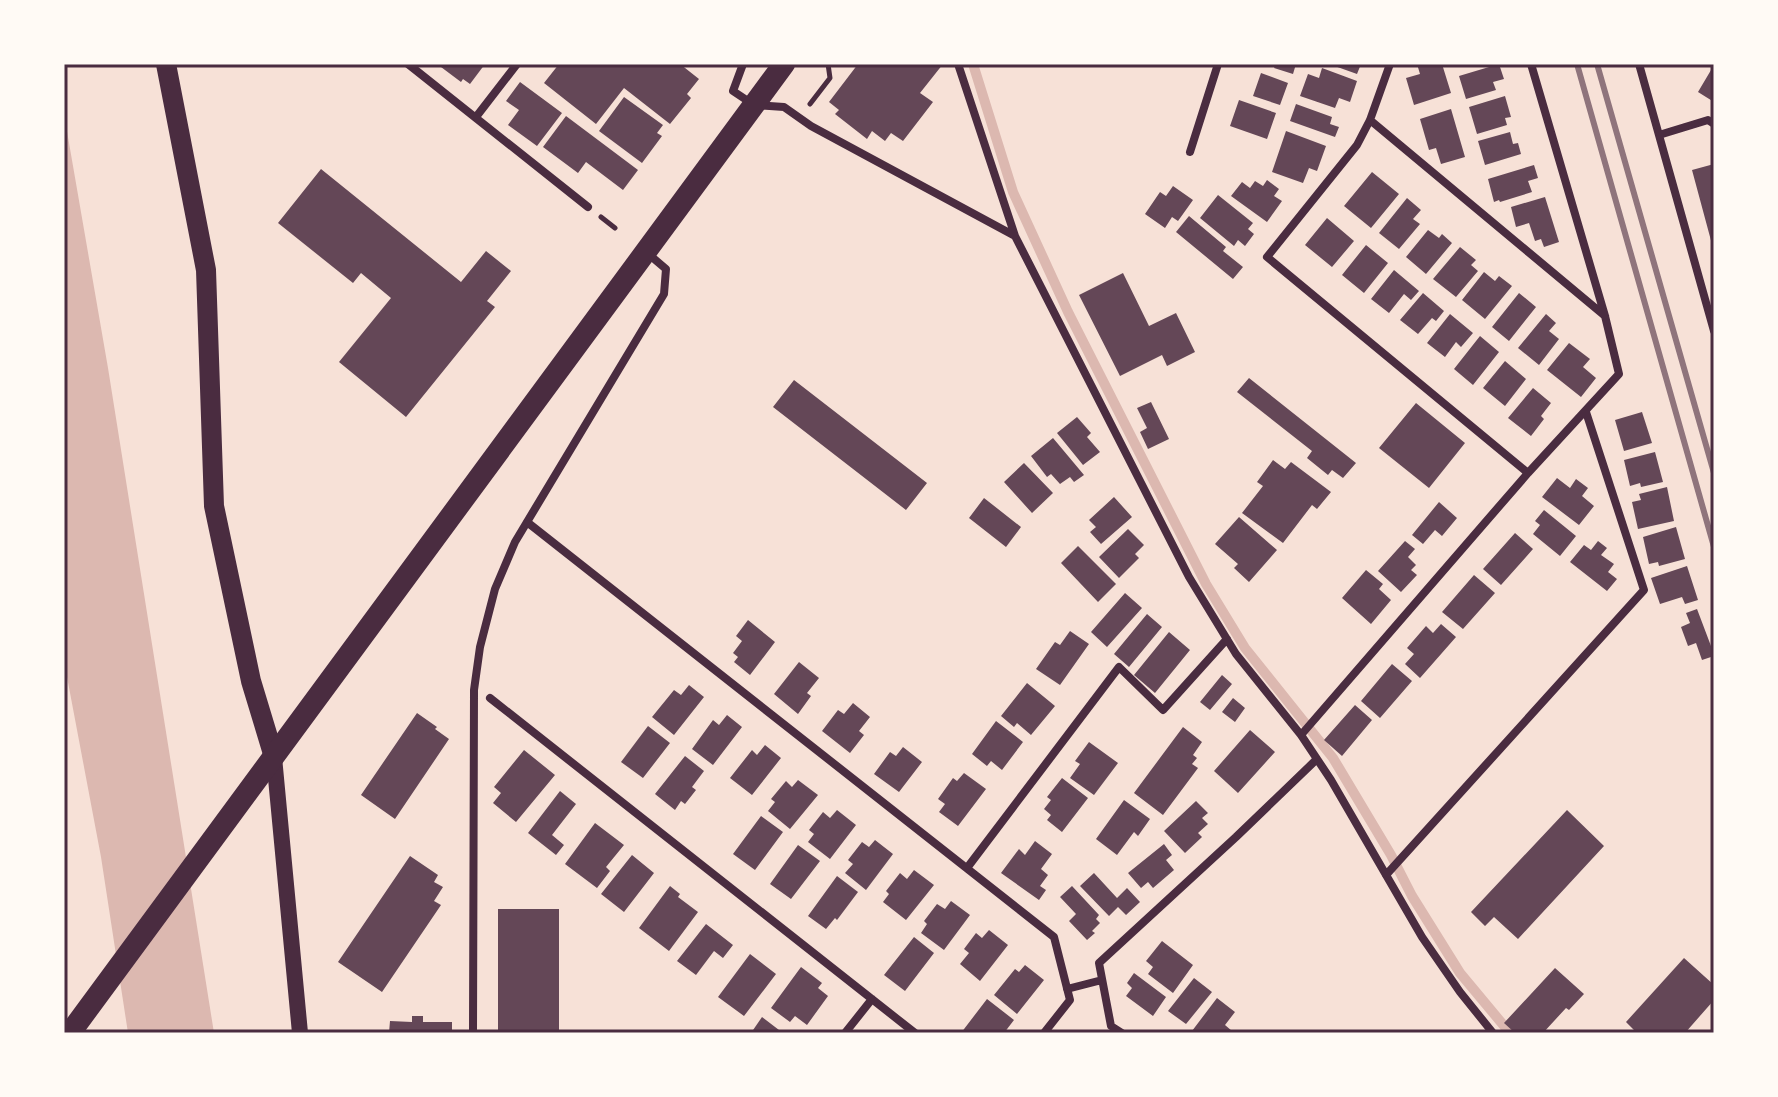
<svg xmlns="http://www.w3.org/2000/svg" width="1778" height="1097" font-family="Quicksand,sans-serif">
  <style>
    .water { fill: #dcb8b0 }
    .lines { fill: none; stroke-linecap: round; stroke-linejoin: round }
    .stream { stroke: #dcb8b0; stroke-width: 10 }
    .building { fill: #644757 }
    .path { stroke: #4a2c40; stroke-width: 5 }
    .minor { stroke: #4a2c40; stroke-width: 8 }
    .secondary { stroke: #4a2c40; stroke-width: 16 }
    .primary { stroke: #4a2c40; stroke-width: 20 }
    .trunk { stroke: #4a2c40; stroke-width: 22 }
    .rail { stroke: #8f747c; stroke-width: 6 }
    .neatline { fill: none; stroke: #4a2c40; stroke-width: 3 }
  </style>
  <rect width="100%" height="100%" fill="#f7e1d7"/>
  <path class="water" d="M64 114 108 368 214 1033H128L101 857 64 661Z"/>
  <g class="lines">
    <path class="stream" d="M973 64 1013 192 1068 312 1206 584 1245 648 1333 758 1391 855 1412 896 1460 973 1510 1033"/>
  </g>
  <path class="building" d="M437 64H485L470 84 463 79 461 82Z
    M559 64H680L699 79 687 94 691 98 670 124 624 88 596 124 544 83Z
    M858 64H943L920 93 933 102 903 141 891 133 885 141 872 131 867 139 835 114 839 110 829 102Z
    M1276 64H1296L1293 74 1274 68Z
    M1329 64H1361L1357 74Z
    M1417 64H1442L1451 93 1414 105 1406 78 1420 74Z
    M1499 64 1504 79 1493 82 1496 90 1466 99 1459 76Z
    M1714 65V102L1698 92Z
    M1322 68 1357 81 1350 102 1339 98 1335 108 1300 96 1308 74 1319 78Z
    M1261 73 1288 83 1280 105 1253 96Z
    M520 82 562 113 537 146 508 125 519 110 506 101Z
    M1505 96 1511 117 1505 118 1507 125 1477 134 1469 107Z
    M624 97 663 125 657 133 662 136 642 163 599 131Z
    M1239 100 1276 113 1267 139 1230 126Z
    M1296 104 1332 117 1330 124 1339 127 1335 137 1290 121Z
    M1451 109 1465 157 1441 164 1436 148 1429 150 1420 119Z
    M566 116 638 170 623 190 586 162 578 173 543 147Z
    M1286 131 1326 146 1317 171 1309 168 1303 183 1272 172Z
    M1510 132 1513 144 1518 143 1521 154 1485 165 1478 141Z
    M1714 164V248H1713L1692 170Z
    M1534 165 1538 178 1528 181 1532 192 1500 202 1499 200 1494 202 1488 179Z
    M321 169 461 282 486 251 511 271 487 301 495 307 406 417 339 362 391 298 361 273 353 283 278 223Z
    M1372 172 1399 194 1371 228 1344 206Z
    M1267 180 1279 189 1274 196 1282 201 1267 222 1231 196 1242 182 1250 188 1255 181 1263 186Z
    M1173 186 1193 200 1178 221 1172 217 1165 228 1145 214 1160 192 1166 196Z
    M1218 195 1253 223 1248 229 1254 234 1245 246 1238 240 1234 246 1200 218Z
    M1545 197 1559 242 1544 247 1541 239 1535 241 1529 223 1516 227 1511 207Z
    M1407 198 1421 210 1413 219 1420 224 1399 249 1379 233Z
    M1189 216 1226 247 1223 251 1243 267 1233 279 1176 232Z
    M1327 218 1354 241 1332 267 1305 245Z
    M1428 230 1439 238 1442 234 1452 243 1426 274 1406 257Z
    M1366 245 1388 263 1364 293 1342 275Z
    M1460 247 1476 260 1471 265 1478 271 1456 297 1433 279Z
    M1394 270 1419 291 1411 300 1404 294 1389 313 1371 299Z
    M1484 272 1495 281 1499 276 1512 286 1485 319 1462 300Z
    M1123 273 1149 326 1176 313 1195 352 1167 366 1162 355 1120 376 1079 295Z
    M1423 293 1444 311 1436 321 1432 318 1418 334 1400 320Z
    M1519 293 1536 307 1509 341 1492 327Z
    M1450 314 1473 333 1461 347 1456 342 1445 357 1427 343Z
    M1546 314 1556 323 1549 331 1559 339 1539 365 1518 348Z
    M1480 336 1499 352 1473 385 1454 369Z
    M1569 343 1590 359 1583 367 1596 378 1581 397 1547 370Z
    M1505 361 1526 379 1505 406 1483 388Z
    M1249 378 1356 463 1343 478 1332 470 1328 475 1307 458 1312 451 1237 392Z
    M794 380 927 483 906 510 773 407Z
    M1533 388 1551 403 1541 416 1544 419 1531 436 1508 418Z
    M1151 402 1169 439 1148 449 1140 432 1147 428 1137 408Z
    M1416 403 1465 443 1429 488 1379 448Z
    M1642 412 1652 443 1624 451 1615 420Z
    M1077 417 1091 433 1087 437 1100 452 1083 465 1057 433Z
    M1053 438 1084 475 1074 482 1070 477 1060 484 1051 474 1047 477 1031 456Z
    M1655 452 1663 482 1641 487 1640 483 1630 486 1624 460Z
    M1273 460 1285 469 1291 462 1331 492 1317 509 1312 505 1283 543 1242 513 1263 486 1257 482Z
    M1024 463 1053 493 1032 513 1004 482Z
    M1557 478 1570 488 1576 479 1588 488 1582 496 1594 506 1579 525 1542 497Z
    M1667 487 1674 521 1638 529 1632 502 1641 500 1639 494Z
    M1114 497 1132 517 1101 544 1090 532 1096 527 1089 520Z
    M984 498 1021 527 1006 547 969 518Z
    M1439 502 1457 518 1442 536 1435 530 1423 544 1412 535Z
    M1544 510 1576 536 1560 556 1533 534 1540 525 1535 521Z
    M1239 517 1277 550 1249 582 1234 568 1238 564 1215 544Z
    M1676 527 1685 559 1659 566 1658 562 1649 564 1643 537Z
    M1128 529 1144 545 1135 554 1139 558 1119 578 1099 557Z
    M1515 533 1533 549 1501 585 1483 569Z
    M1405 541 1415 549 1408 557 1416 565 1411 570 1417 575 1401 592 1378 571Z
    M1598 541 1607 548 1601 555 1614 564 1608 572 1617 579 1607 591 1570 562 1584 545 1591 550Z
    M1078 546 1116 584 1098 602 1061 563Z
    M1687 566 1698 600 1685 604 1682 597 1660 604 1651 578Z
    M1366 570 1383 584 1379 589 1391 600 1371 624 1342 598Z
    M1474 575 1495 593 1463 629 1442 612Z
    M1125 593 1142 608 1107 647 1091 632Z
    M1697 609 1714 654V656L1702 660 1696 643 1688 646 1681 627 1690 623 1686 613Z
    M1147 614 1162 627 1129 667 1114 654Z
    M748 620 775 642 750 675 734 662 738 657 733 653 742 641 736 636Z
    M1441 624 1456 637 1420 678 1405 664 1414 654 1407 648 1426 626 1433 633Z
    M1070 631 1089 644 1060 685 1036 669 1055 642 1060 645Z
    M1169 632 1190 650 1155 693 1134 675Z
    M799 662 819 678 807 693 811 696 798 714 774 694Z
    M1392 664 1412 681 1380 718 1361 701Z
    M1222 675 1232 684 1210 710 1200 702Z
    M1027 683 1055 706 1031 735 1017 723 1014 727 1001 716Z
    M689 685 704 697 674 735 652 717 674 690 681 695Z
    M1233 698 1245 708 1235 722 1222 712Z
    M853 703 870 717 859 731 864 735 850 753 822 731 838 710 844 714Z
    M1355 705 1372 720 1342 756 1324 740Z
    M417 713 437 727 435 729 449 739 395 819 361 795Z
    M727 715 742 727 713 765 692 749 713 720 719 725Z
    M996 721 1023 742 1002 770 991 761 987 766 972 754Z
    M648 726 670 743 643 778 621 762Z
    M1183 727 1202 742 1193 755 1197 758 1192 764 1198 768 1163 815 1134 793Z
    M1250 730 1275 752 1238 793 1214 771Z
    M1089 742 1118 763 1094 795 1070 778 1080 764 1075 761Z
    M765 745 781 758 752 795 730 778 752 750 757 755Z
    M903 747 922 762 899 792 874 774 890 752 896 756Z
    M524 750 555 775 516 822 493 803 501 793 494 787Z
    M685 756 704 771 692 787 696 790 685 804 681 801 675 810 655 794Z
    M964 773 986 789 958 826 939 812 945 804 938 799 953 778 957 781Z
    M1062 778 1088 798 1062 832 1047 820 1051 815 1044 809 1051 800 1047 797Z
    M798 780 818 795 790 829 768 811 775 802 771 799 786 781 792 787Z
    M560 791 576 804 552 835 564 845 556 855 528 833Z
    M1124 800 1150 819 1138 836 1134 832 1117 855 1096 839Z
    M1196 801 1208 813 1202 818 1208 824 1198 833 1202 837 1185 853 1164 831Z
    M837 810 856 825 830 859 808 842 814 834 809 830 823 812 830 818Z
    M1567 810 1604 846 1518 939 1494 917 1485 926 1471 912Z
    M761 816 783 832 755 870 733 854Z
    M595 823 624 845 606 867 610 871 597 888 565 864Z
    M875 840 893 854 866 890 845 873 853 864 848 860 862 842 869 847Z
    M1035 841 1052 854 1041 869 1048 875 1040 886 1046 890 1039 900 1001 873 1019 849 1025 855Z
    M1164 844 1172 855 1166 860 1174 870 1153 888 1148 882 1141 888 1128 873Z
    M798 845 820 861 791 899 770 884Z
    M632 855 654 873 624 912 601 894Z
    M410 856 438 875 434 882 443 887 434 901 441 905 382 992 338 962Z
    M914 870 934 885 906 920 883 902 889 894 886 891 900 873 907 879Z
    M1094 873 1117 898 1127 888 1140 902 1126 915 1118 907 1109 916 1080 886Z
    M837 876 858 892 837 920 835 918 826 929 808 916Z
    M670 886 680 894 678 897 698 912 669 951 639 928Z
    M1072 886 1099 915 1096 919 1100 923 1092 931 1095 933 1087 940 1069 921 1076 914 1060 897Z
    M951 901 970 915 944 950 921 933 927 924 924 921 937 904 945 909Z
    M498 909H559V1033H498Z
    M706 924 733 945 723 958 714 951 696 975 677 961Z
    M989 930 1008 945 980 981 960 964 969 953 964 949 976 933 982 938Z
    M914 937 934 953 905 991 884 975Z
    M1162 941 1193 965 1173 993 1148 974 1153 967 1146 961Z
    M750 954 776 974 744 1016 718 997Z
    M1684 958 1714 985V1000L1685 1033H1637L1626 1022Z
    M1025 965 1044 980 1017 1014 994 995 1015 969 1019 972Z
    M801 967 822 983 818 988 828 996 807 1025 795 1016 790 1022 771 1008Z
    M1555 968 1584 994 1569 1010 1566 1008 1543 1033H1515L1504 1023Z
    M1134 973 1166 997 1153 1016 1126 996 1132 988 1127 983Z
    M1194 978 1212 992 1186 1024 1168 1011Z
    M1217 998 1235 1012 1225 1025 1232 1031 1231 1033H1194L1192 1031Z
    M987 999 1014 1020 1004 1033H961Z
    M412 1016H423V1022H452V1033H389L390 1021 412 1022Z
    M762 1017 779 1030 777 1033H751Z"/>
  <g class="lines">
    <path class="path" d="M810 104 830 78 828 64
      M601 217 615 228"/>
    <path class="minor" d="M408 64 588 207
      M743 64 733 91 754 105 784 107 811 126 1015 236 1189 577 1236 654 1301 735 1331 780 1422 937 1460 992 1493 1033
      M958 64 1015 236
      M1390 64 1370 120 1357 145 1267 257 1528 473
      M1639 64 1714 331
      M476 117 517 64
      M1370 120 1605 316
      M1659 135 1708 120 1714 124
      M1190 152 1218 64
      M527 522 1054 937 1070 1000 1044 1033
      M490 698 915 1033
      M1301 735 1528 473 1619 374 1605 316 1531 64
      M967 868 1119 667 1163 710 1227 639
      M1386 875 1644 590 1586 412
      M1067 989 1102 980
      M473 1033 474 690 480 647 495 589 515 542 664 294 666 269 646 252
      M845 1033 872 999
      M1122 1033 1111 1026 1099 963 1236 837 1317 759"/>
    <path class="secondary" d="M274 757 300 1033"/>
    <path class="primary" d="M166 64 206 270 214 506 251 681 274 757"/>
    <path class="trunk" d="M70 1033 784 64"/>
    <path class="rail" d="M1577 64 1714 547
      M1597 64 1714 473"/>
  </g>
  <rect width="1778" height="1097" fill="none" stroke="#fffaf5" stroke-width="132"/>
  <rect x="66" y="66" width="1646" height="965" class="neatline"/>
</svg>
